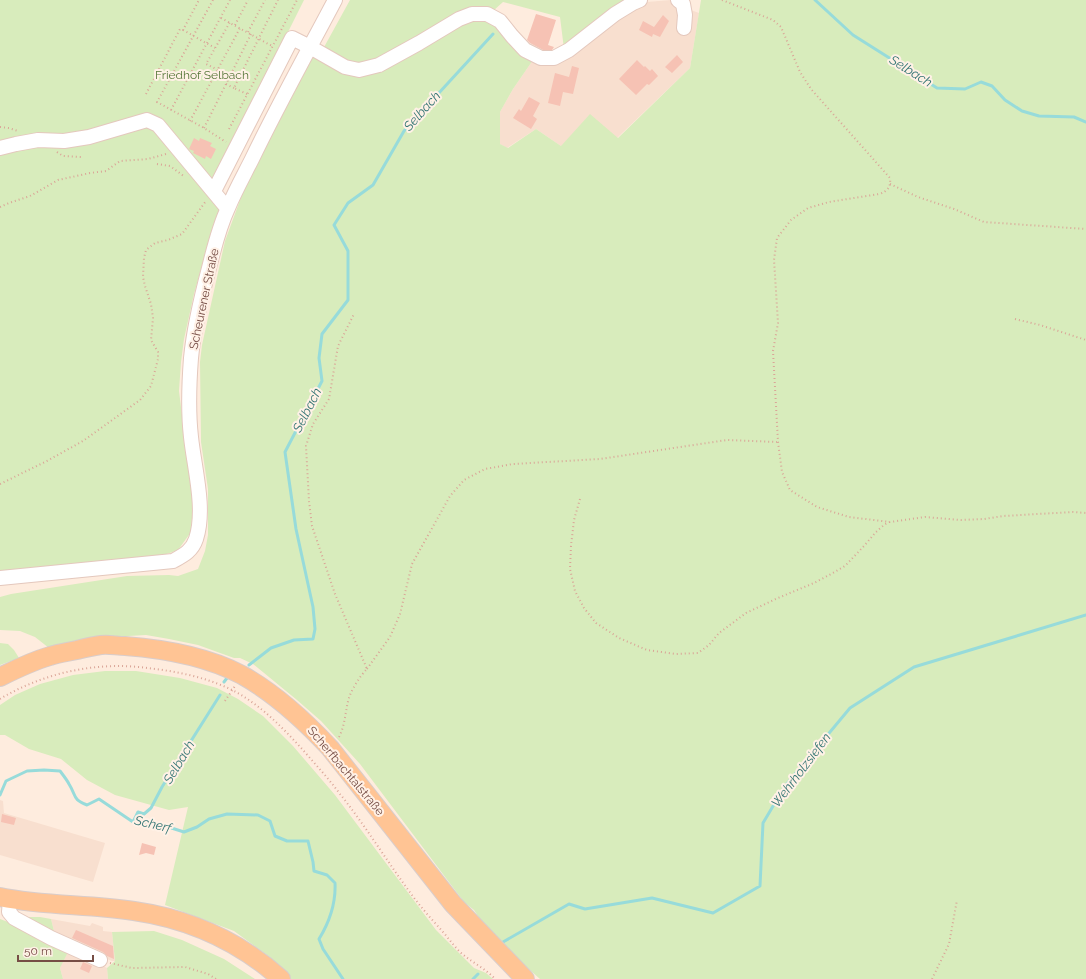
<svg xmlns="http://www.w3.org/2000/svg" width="1086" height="979" font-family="Raleway,sans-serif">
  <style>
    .residential { fill: #f8dfcf }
    .green { fill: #d8ecbc }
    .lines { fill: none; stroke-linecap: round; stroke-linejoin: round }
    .stream { stroke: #97dbda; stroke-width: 3 }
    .building { fill: #f6c2b4 }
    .minor-casing { stroke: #e4c8bd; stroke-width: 16 }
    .major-casing { stroke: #d9cdcb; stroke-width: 20 }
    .path { stroke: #daa597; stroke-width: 2; stroke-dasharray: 1 3; stroke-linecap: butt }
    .minor { stroke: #fff; stroke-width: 14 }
    .major { stroke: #ffc494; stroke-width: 18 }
    .labels { text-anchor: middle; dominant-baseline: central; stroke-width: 4; stroke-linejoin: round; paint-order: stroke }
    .park-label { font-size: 12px; fill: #577739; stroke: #fff1e6 }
    .street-label { font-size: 12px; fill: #764d45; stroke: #fff1e6 }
    .water-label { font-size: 13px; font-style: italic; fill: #357675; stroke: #fff1e6 }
  </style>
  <rect width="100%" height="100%" fill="#feecde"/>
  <path class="residential" d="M671 0 688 9 699 13 690 68 617 138 561 146 536 129 507 148 500 144V112L513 89 533 60 556 64 620 15 647 2Z
    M0 800 3 801 4 813 105 843 93 882 0 855Z
    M21 917 54 931 51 919 90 926 92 923 103 927V931L112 932 115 961H112L65 942Z
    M69 949 107 968 108 979H63L60 968Z"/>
  <path class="green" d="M0 0H304L212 184 146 122 221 204 209 240 194 294 184 339 181 362 179 391 193 504 191 532 178 550 161 556 0 573Z
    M350 0H635L564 49 560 17 503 2 493 11 384 59 353 65 323 49Z
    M701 0H1086V979H540L490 934 474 910 464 902 360 764 321 721 297 700 253 664 240 658H234L198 645 169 639 146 635 93 638 49 648 35 637 20 631 0 630V597L11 594 127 576 169 575 178 576 198 569 205 551 208 535V489L201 442 200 362 202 345 225 241 243 192 283 111 312 57H319L352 73 465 20 496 21 533 60 513 89 500 112V144L508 148 536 129 561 146 590 114 618 138 690 68Z
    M0 643 8 644 14 650 19 658 0 665Z
    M105 671H136L180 678 217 688 238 699 263 716 293 746 335 795 436 930 474 968 486 973 493 979H291L270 957 234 931 165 905 188 807 169 810 115 795 87 780 61 759 29 749 5 735H0V705L15 695 40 684 73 675Z
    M21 917H40L51 919 54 931Z
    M0 919 16 925 69 950 60 968 63 979H0Z
    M154 931 182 940 224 959 255 979H108L107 968 115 961 112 932Z"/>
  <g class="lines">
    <path class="stream" d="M815 0 853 35 937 88 965 89 981 82 992 86 1005 100 1022 111 1039 116 1074 117 1086 122
      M249 665 271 648 294 640 313 639 315 629 313 607 296 529 285 452 322 381 319 358 322 334 348 300V251L334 225 348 203 373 185 404 131 493 34
      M224 682 227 678
      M0 795 6 781 27 771 44 770 60 771C63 775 67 780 69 784 77 797 72 799 87 805L99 799 133 822 159 824 184 832 197 827 209 819 227 814 258 815 270 821 275 836 287 841H308L313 862 314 871 327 875 335 883C336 904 330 921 319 939L323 949 343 979
      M133 822 138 812 144 814 151 808 162 787 220 695
      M503 942 569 904 585 909 652 898 713 913 760 886 763 823 785 786 850 708 914 667 1086 615
      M473 979 478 974"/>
  </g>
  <path class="building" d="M536 14 556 20 548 45 554 47 552 50H543L530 43 527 40Z
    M663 15 669 21 660 37 653 34 652 37 639 30 643 21 654 27Z
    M677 55 683 62 672 73 665 67Z
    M637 60 644 67 645 66 650 71 652 69 658 76 649 85 647 84 636 95 619 79Z
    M572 66 579 68 573 94 563 92 560 106 548 103 555 73 569 77Z
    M529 97 540 103 533 116 537 119 531 129 513 118 519 109 521 111Z
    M194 138 199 141 200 138 212 143 210 146 216 149 211 159 206 156 205 159 193 153 194 151 189 149Z
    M2 814 16 818 14 825 1 822Z
    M142 843 156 847 154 855 146 853 139 855Z
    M76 930 113 946 114 959 107 956 103 952 72 938Z
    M83 962 92 966 89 973 80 969Z"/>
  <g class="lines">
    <defs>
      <path id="minor" d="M678 0 683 4 685 15 684 28
        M0 148 16 144 38 140 64 141 89 137 147 120 158 125 227 208
        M214 191 292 38 310 47 345 67 359 70 379 65 419 43 459 19 472 14H487L500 21 512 36 525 50 541 58H554L569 50 615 14 633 3 640 0
        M0 578 173 561C184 555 192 551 196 539 206 509 194 467 191 437 188 411 189 384 191 358 194 327 201 298 209 268 214 248 219 227 228 208 235 191 244 175 252 159 278 105 307 53 335 0
        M10 899 9 912 14 918 51 938 100 960"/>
      <path id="major" d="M0 677C16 669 33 661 50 656 59 653 68 652 77 650 85 648 93 646 101 645 109 644 117 646 125 646 165 649 206 656 242 675 276 694 304 720 330 748L453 904 525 979
        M0 897C44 906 89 904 134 911 189 919 239 941 281 979"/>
    </defs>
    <use href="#minor" class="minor-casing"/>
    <use href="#major" class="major-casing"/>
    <path class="path" d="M213 0 157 102 204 128 226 142
      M722 0 773 20 781 27 800 72 811 89 890 178C891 187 888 191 879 194L829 202 808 208 791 220 777 238 774 260 778 323 773 351 778 442 782 472 790 490 817 507 849 517 890 522 925 517 961 520 984 519 1003 516 1073 512 1086 513
      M221 18 272 46
      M235 25 248 0
      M183 30 215 48
      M248 32 265 0
      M218 70 206 64 230 22
      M226 84 234 88
      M146 94 180 29 183 30 199 0
      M247 94 234 88 278 0
      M171 110 230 0
      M190 121 240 28
      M0 127 9 128 18 131
      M204 128 251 34
      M229 129 297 0
      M57 152 63 156 82 157
      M157 164 170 166 185 177
      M890 184 918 197 954 209 984 222 1086 229
      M0 207 9 203 30 196 58 180 90 173 106 171 120 161 148 159 166 154
      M1015 319 1040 325 1086 340
      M0 484 45 462 83 441 140 400 151 386 158 359V352L151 340 153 318 151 304 145 286 143 277 144 258 146 250 155 243 168 240 182 234 206 201
      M580 499 574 520 571 546 570 569 575 591 584 608 596 623 619 638 647 650 676 654 698 653 709 645 719 633 746 613 778 598 814 583 831 574 845 566 864 546 876 532 884 525 889 522
      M367 669 390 637 400 614 412 564 450 496 464 480 485 469 513 464 600 459 727 440 777 442
      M0 699C43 673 97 661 147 668 175 671 205 677 230 689 259 703 282 727 303 750 316 765 329 779 340 794 368 829 391 868 418 903 426 913 435 923 443 932 449 939 454 946 460 952 471 962 485 968 495 979
      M225 701 235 686
      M339 737C346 724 345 708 350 695 354 686 360 676 367 669L335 594 312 526 309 501 306 446 313 424 329 399 338 346 354 314
      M110 963 132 968 185 967 208 974 216 979
      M932 979 949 944 957 900"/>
    <use href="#minor" class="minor"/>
    <use href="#major" class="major"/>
  </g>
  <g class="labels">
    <g class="park-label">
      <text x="202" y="75">Friedhof Selbach</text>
    </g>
    <g class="street-label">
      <text transform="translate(204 299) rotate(-78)">Scheurener Straße</text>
      <text transform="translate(346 771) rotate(50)">Scherfbachtalstraße</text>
    </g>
    <g class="water-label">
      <text transform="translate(911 71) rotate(32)">Selbach</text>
      <text transform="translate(422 111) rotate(-48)">Selbach</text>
      <text transform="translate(307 410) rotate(-63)">Selbach</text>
      <text transform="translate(179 762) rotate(-59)">Selbach</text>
      <text transform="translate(801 770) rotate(-53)">Wehrholzsiefen</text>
      <text transform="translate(153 824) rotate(13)">Scherf</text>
    </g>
  </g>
  <path d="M18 955v6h75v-6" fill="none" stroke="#764d45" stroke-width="2"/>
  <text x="24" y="955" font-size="12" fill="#764d45" stroke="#fff1e6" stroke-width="3" paint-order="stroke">50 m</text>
</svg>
